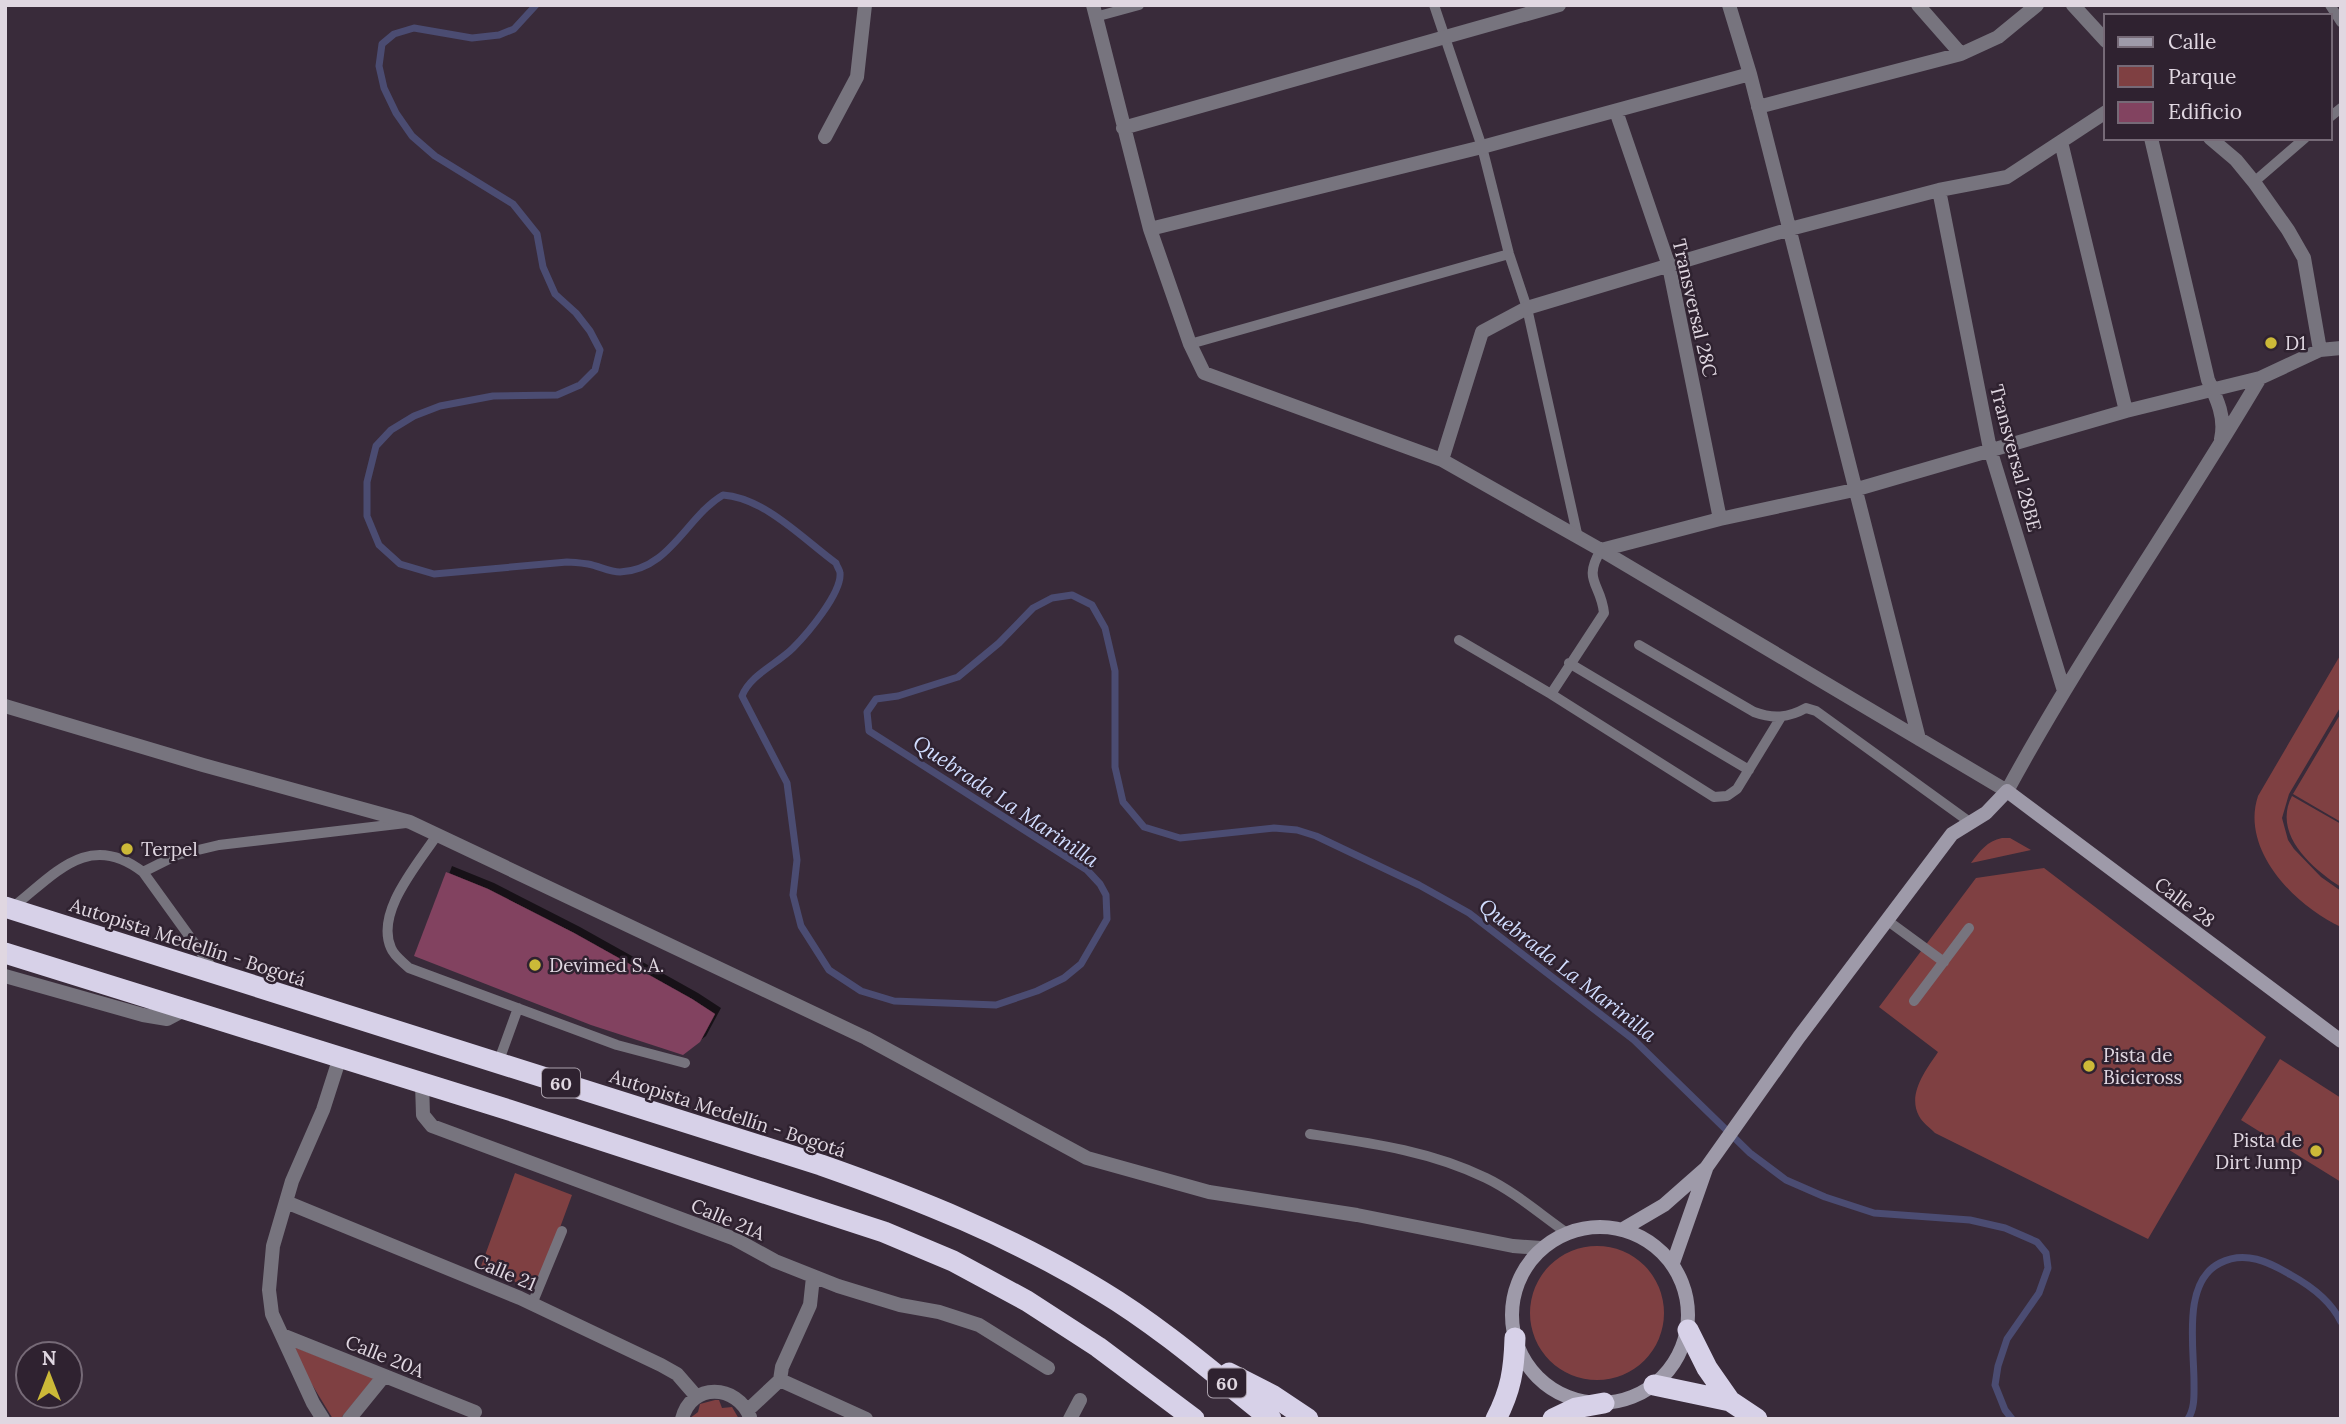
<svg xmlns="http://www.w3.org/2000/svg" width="2346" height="1424" font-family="Lora,serif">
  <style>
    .green { fill: #7f4042 }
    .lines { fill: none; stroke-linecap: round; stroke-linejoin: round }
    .stream { stroke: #4b4c72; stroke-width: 7 }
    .building { fill: #824360; filter: url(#shadow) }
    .lane { stroke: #77747e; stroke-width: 10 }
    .street { stroke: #77747e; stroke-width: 14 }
    .secondary { stroke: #9e9aa9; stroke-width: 14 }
    .highway { stroke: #d7d1e8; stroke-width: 21 }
    .poi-dot { fill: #ccb938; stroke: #2f2230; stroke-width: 2.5 }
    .labels { text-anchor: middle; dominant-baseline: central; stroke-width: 5; stroke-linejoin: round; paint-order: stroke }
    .shield { fill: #2f2230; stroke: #aba1ac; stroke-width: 2 }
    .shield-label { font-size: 18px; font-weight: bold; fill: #e0d7e1 }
    .street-label { font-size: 19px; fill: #e0d7e1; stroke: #2f2230 }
    .poi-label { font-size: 19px; fill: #e0d7e1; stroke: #2f2230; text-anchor: start }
    .water-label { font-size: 21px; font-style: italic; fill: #d1ddff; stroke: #2f2230 }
  </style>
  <defs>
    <filter id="shadow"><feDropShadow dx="6" dy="-6" stdDeviation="0" flood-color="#0009"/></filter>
  </defs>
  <rect width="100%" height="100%" fill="#392b3a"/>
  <path class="green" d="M2341 654V706L2289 794 2282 818 2288 840 2294 849 2321 877 2341 891V927C2295 906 2240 850 2258 796Z
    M2341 713V822L2293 794Z
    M2292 796 2341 824V887C2312 868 2272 834 2292 796Z
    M2002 838H2010L2031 850 1971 863C1980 851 1987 841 2002 838Z
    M2044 868 2266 1037 2148 1239 1935 1133C1930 1128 1922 1122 1919 1116 1907 1094 1926 1070 1938 1052L1879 1007 1976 878Z
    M2280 1059 2341 1098V1182L2241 1120Z
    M515 1173 572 1195 537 1290 480 1269Z
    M1530 1313a67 67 0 1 1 134 0a67 67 0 1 1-134 0Z
    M294 1347 374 1378 340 1419H333L308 1378Z
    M715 1400H719L722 1408 732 1407 739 1419H689L698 1412 700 1404Z"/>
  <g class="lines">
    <path class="stream" d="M536 5 514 29 499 35 472 38 414 28 394 34 382 44 379 66 384 88 396 113 412 136 435 156 513 204 537 234 543 267 555 294 576 313 590 331 600 350 595 370 580 385 557 395 493 396 440 406 414 416 391 430 376 446 367 482V516L379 545 400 564 434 574 567 562C574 562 581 563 588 564 599 566 610 572 620 572 670 570 686 517 723 495 765 498 803 539 836 563 837 567 840 570 840 573 842 593 807 634 793 648 777 664 750 675 742 696L787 783 797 860 793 895 801 926 829 970 861 991 894 1001 996 1005 1037 991 1064 978 1081 964 1107 919 1106 895 1100 884 1087 870 869 731 867 712 876 699 898 696 958 677 999 643 1033 608 1052 598 1072 595 1092 605 1105 628 1115 671V767L1123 802 1144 827 1180 838 1274 828 1297 830 1316 836 1419 885 1469 913 1634 1040 1750 1153 1786 1180 1825 1197 1874 1213 1970 1220 2005 1228 2037 1242 2046 1253 2048 1268 2039 1293 2007 1339 1998 1366 1995 1385 2005 1410 2012 1419
      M2188 1419C2195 1408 2194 1395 2194 1382 2194 1346 2182 1282 2220 1263 2245 1250 2269 1262 2291 1275 2311 1286 2331 1301 2341 1322"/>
  </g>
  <path class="building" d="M446 872 488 889 574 933 692 999 715 1014 700 1042 683 1055 591 1025 414 956Z"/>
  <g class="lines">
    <path class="lane" d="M1434 5 1482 147 1509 254 1527 308 1578 538
      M2330 5 2341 22
      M1095 17 1139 5
      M2330 117 2341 108
      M2254 182 2305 138
      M1190 344 1509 254
      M1459 640 1551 694 1714 797 1727 796 1737 789 1781 717
      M1639 645 1754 712C1773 719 1788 718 1806 708L1816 711 1971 823
      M1569 663 1749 770
      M1551 694 1604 613C1601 583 1582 581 1601 550
      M437 835C418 864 375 912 391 948 394 956 403 962 409 968L617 1045 685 1063
      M143 872 177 855 219 845 406 823
      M13 907C55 874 89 830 143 872L213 969
      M1888 921 1944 962
      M1914 1001 1969 928
      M498 1063 518 1008
      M1310 1134C1371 1143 1431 1151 1486 1178 1515 1192 1541 1215 1567 1233
      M532 1304 562 1231"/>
    <path class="street" d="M1093 5 1150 229 1190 344 1204 373 1442 460 1601 550 2007 791C2084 649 2178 517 2260 378
      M1729 5 1750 74 1919 739
      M1918 5 1961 54
      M2073 5 2106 41
      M1758 107 1961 54 1998 37 2037 5
      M1616 111 1669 266 1720 519
      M1123 128 1559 5
      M825 137 857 77 865 5
      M2151 138 2208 380C2217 399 2226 418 2221 439
      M2210 138 2236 160 2254 182 2288 230 2304 258 2320 350
      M2061 142 2126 411
      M1939 190 1990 449 2064 691
      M1150 229 1482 147 1750 74
      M1442 460 1482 332 1527 308 1790 229 1939 190 2007 177 2106 112
      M1601 550 1720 519 1854 490 2126 411 2260 378 2320 350 2341 348
      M5 706 203 765 410 822 866 1038 1087 1158 1209 1192 1357 1215 1513 1246 1541 1248
      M5 976 143 1015 167 1019 186 1009
      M422 1083 423 1115 432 1126 735 1239 775 1261 838 1286 900 1305 939 1312 979 1325 1048 1368
      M286 1202 520 1298 661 1365 677 1374 697 1397
      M282 1335 475 1412
      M780 1380 866 1419
      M748 1410 780 1380 782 1367 810 1305 813 1277
      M323 1419 313 1403 272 1314 269 1290 273 1246 292 1181 323 1110 340 1057
      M349 1419 384 1376
      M682 1419C691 1382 737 1384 750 1417
      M1070 1419 1080 1400"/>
    <path class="secondary" d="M1512 1315a88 88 0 1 1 176 0a88 88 0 1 1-176 0Z
      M1623 1229 1664 1205 1706 1168 1799 1037 1952 834 1986 813 2007 791 2341 1041
      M1673 1263 1706 1169"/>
    <path class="highway" d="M5 907 821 1165C918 1199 1013 1237 1101 1291 1161 1327 1217 1376 1271 1419
      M5 953 509 1110 884 1232 953 1261 1027 1301 1098 1347 1194 1419
      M1688 1330 1707 1368 1730 1401
      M1229 1373 1272 1395 1308 1419
      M1654 1385 1730 1401 1757 1419
      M1496 1419C1511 1390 1514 1370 1515 1338
      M1553 1419 1576 1408 1604 1403"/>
  </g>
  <g class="poi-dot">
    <circle cx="2271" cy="343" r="7"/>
    <circle cx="127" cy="849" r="7"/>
    <circle cx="535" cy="965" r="7"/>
    <circle cx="2089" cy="1066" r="7"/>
    <circle cx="2316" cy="1151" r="7"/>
  </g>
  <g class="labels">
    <g class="shield">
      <rect x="542" y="1068.5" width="38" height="29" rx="5"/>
      <rect x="1208" y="1368.5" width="38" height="29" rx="5"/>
    </g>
    <g class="shield-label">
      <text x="561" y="1083">60</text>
      <text x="1227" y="1383">60</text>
    </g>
    <g class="street-label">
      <text transform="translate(1695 308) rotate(77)">Transversal 28C</text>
      <text transform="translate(2016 458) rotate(75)">Transversal 28BE</text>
      <text transform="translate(2185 902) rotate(37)">Calle 28</text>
      <text transform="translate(188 942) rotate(18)">Autopista Medellín - Bogotá</text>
      <text transform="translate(728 1113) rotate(18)">Autopista Medellín - Bogotá</text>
      <text transform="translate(728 1219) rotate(23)">Calle 21A</text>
      <text transform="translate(505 1272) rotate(23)">Calle 21</text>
      <text transform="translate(385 1356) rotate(22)">Calle 20A</text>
    </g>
    <g class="poi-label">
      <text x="2285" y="343">D1</text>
      <text x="141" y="849">Terpel</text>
      <text x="549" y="965">Devimed S.A.</text>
      <text x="2103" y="1055">Pista de<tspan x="2103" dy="22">Bicicross</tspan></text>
      <text x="2302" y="1140" text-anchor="end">Pista de<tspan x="2302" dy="22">Dirt Jump</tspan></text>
    </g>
    <g class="water-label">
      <text transform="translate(1006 801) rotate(34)">Quebrada La Marinilla</text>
      <text transform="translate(1568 970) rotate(38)">Quebrada La Marinilla</text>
    </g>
  </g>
  <rect width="2346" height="1424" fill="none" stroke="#e0d7e1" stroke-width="14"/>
  <rect x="2104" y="14" width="228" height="126" fill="#2f2230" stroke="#766a77" stroke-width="2"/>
  <rect x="2118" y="37" width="35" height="10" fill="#9e9aa9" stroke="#766a77" stroke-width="2"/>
  <text x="2168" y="49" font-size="21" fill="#e0d7e1">Calle</text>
  <rect x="2118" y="66" width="35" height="21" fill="#7f4042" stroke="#766a77" stroke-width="2"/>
  <text x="2168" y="84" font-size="21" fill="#e0d7e1">Parque</text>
  <rect x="2118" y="102" width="35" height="21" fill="#824360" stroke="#766a77" stroke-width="2"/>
  <text x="2168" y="119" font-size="21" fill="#e0d7e1">Edificio</text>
  <g transform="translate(49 1375)"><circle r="33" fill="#2f2230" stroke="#766a77" stroke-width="2"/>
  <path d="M0-5L12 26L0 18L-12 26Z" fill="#ccb938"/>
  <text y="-10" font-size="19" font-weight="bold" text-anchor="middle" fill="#e0d7e1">N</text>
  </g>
</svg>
